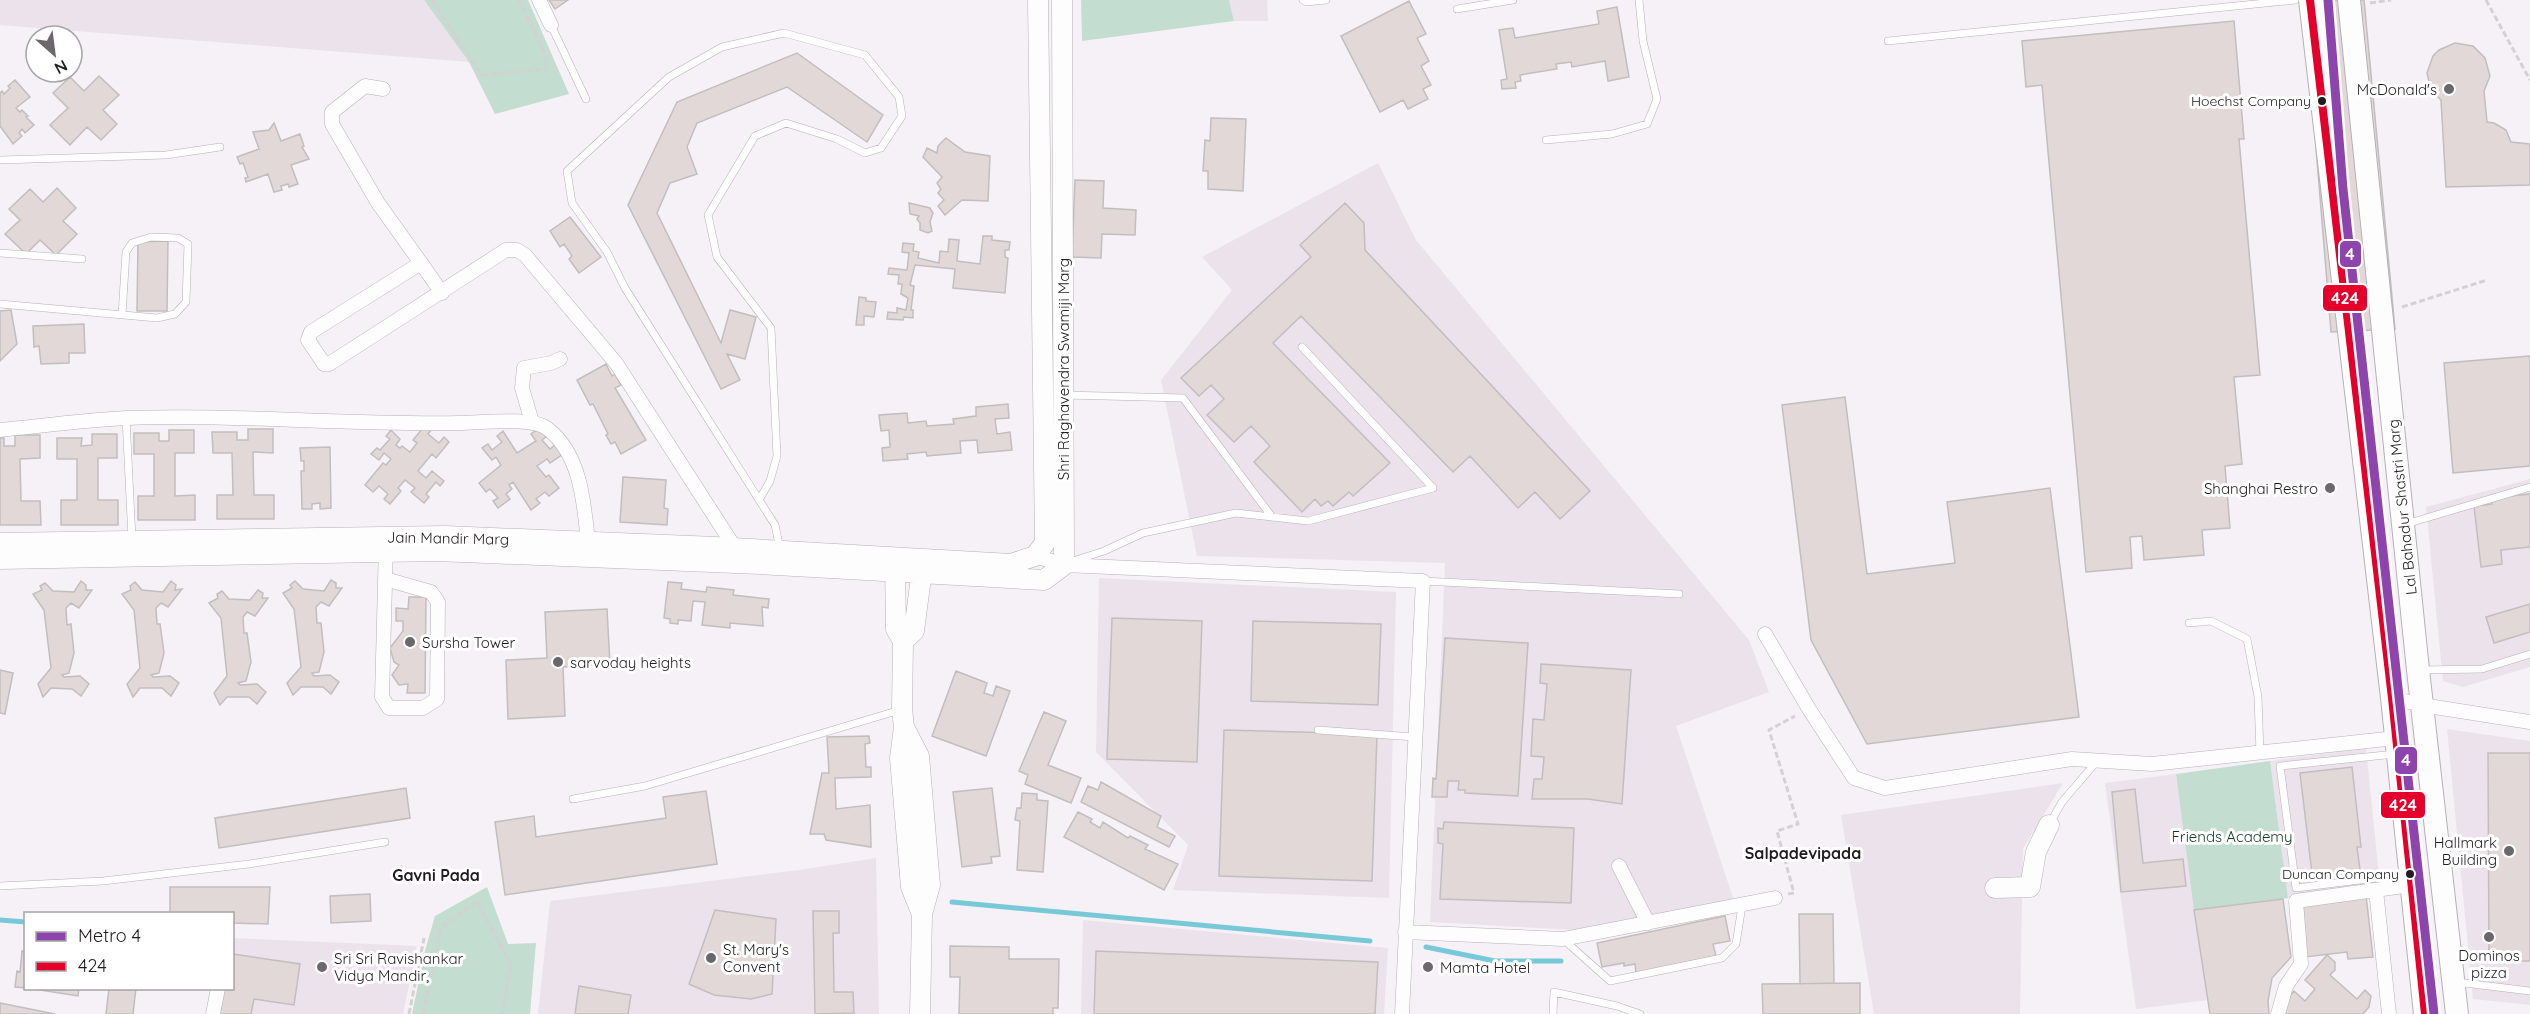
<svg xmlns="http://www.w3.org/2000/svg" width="2530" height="1014" font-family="Quicksand,sans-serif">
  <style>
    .built { fill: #ece2ec }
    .green { fill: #c3ddd0 }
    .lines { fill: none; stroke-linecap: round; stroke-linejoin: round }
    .stream { stroke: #77c9d7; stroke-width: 5 }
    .building { fill: #e1d8d7; stroke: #c2bebf; stroke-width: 1.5 }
    .lane-casing { stroke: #b5b1b5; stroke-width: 8 }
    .street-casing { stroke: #b5b1b5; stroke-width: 15 }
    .secondary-casing { stroke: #b5b1b5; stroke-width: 21 }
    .primary-casing { stroke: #b5b1b5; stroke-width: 24 }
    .path { stroke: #d4d1d4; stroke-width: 3; stroke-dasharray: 6 3; stroke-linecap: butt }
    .lane { stroke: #fefdfe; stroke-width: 7 }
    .street { stroke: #fefdfe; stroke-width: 14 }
    .secondary { stroke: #fefdfe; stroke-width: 20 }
    .primary { stroke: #fefdfe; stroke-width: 22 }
    .bus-1-casing { stroke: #fff; stroke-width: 12 }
    .bus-1 { stroke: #e4002b; stroke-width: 8 }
    .metro-1-casing { stroke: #fff; stroke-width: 14 }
    .metro-1 { stroke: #8e44ad; stroke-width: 9 }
    .poi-dot { fill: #6b676b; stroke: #fff; stroke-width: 2 }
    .bus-dot { fill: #201c20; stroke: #fff; stroke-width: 2 }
    .labels { text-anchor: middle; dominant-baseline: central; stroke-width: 6; stroke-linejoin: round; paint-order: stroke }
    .bus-label { font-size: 14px; fill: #201c20; stroke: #fff; text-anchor: end }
    .poi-label { font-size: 15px; fill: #201c20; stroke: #fff; text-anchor: start }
    .street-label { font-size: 15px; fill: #201c20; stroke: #fff }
    .park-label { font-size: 15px; fill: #153c2a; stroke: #fff }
    .neighbourhood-label { font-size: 16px; font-weight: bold; fill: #201c20; stroke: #fff }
    .line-badge { stroke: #fff; stroke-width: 2 }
    .badge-label { font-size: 16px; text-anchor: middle; font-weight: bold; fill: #fff }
  </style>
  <rect width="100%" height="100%" fill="#f6f1f6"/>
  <path class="built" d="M0 0H424L469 62 0 25Z
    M1229 0H1267L1268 21H1234Z
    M1378 163 1416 240 1749 640 1769 692 1676 726 1734 901 1576 930 1430 922 1445 563 1197 556 1161 380 1232 290 1202 257Z
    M2530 479V667L2463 687 2443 681 2426 507Z
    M1099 578 1396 592 1389 898 1173 890 1188 845 1096 752Z
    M2447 729 2530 741V1005L2473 999Z
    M2366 748 2380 886 2288 898 2270 761Z
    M2176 774 2208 1000 2136 1009 2105 783Z
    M2063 783 2023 849 2020 1014H1874L1841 815Z
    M876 858 879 1014H538L550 901 799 870Z
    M1083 920 1388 948 1384 1014H1081Z
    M233 938 417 946 403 1014H216L232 988Z"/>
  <path class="green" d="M424 0H528L569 94 495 114 469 62Z
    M1081 0H1229L1234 21 1082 41Z
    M2270 761 2288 898 2194 910 2176 774Z
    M487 887 508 944 536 943 530 1014H412L425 951 435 916Z"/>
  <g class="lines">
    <path class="stream" d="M952 902 1370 941
      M0 920 26 922
      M1426 947 1495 961H1561"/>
  </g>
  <path class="building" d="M549 0H568L555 9Z
    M2304 0H2364L2395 329 2331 332Z
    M1409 1 1426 34 1417 38 1429 61 1421 66 1431 85 1423 89 1428 99 1408 109 1403 100 1380 112 1341 36Z
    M1617 7 1629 77 1608 81 1605 61 1572 67 1571 62 1556 64 1557 69 1520 75 1521 81 1515 82 1516 88 1502 89 1501 80 1507 79 1499 30 1513 28 1515 38 1599 24 1597 11Z
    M2234 21 2244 139H2239L2260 375 2234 377 2242 464 2225 466 2230 528 2202 530 2204 555 2144 560 2142 536 2130 537 2132 568 2086 572 2042 85 2026 87 2022 41Z
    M2455 43 2473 46 2485 58 2490 76 2484 91 2487 122 2494 123 2506 130 2511 142 2530 144V185L2446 187 2441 100 2431 90 2427 73 2433 56 2439 50Z
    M797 53 883 115 867 142 787 87 697 123 687 147 697 174 670 183 657 213 721 343 730 310 756 317 745 359 727 354 740 380 721 389 628 205 677 102Z
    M99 76 119 95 103 110 117 124 101 140 87 127 70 145 50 125 68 108 53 93 70 77 84 91Z
    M15 80 30 97 16 108 20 112 22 110 28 116 26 117 34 125 25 133 22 129 19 133 22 136 13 144 0 126V93L2 91 4 94 10 88 8 86Z
    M1211 118 1246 119 1243 191 1208 189V171H1203L1205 140 1210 141Z
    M274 123 281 141 300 134 304 146 302 147 309 159 291 165 298 184 289 187 288 184 281 186 282 190 274 192 268 174 246 182 245 178 248 177 243 163 240 164 237 157 259 149 253 132 269 130Z
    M946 138 965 152 990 156 988 201 962 200 945 215 938 206 944 200 938 193 941 189 937 183 942 177 923 157 927 148 937 153 938 146Z
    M1075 180 1104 181 1103 208 1136 210 1135 235 1102 234 1101 258 1072 257Z
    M57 188 76 208 63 221 77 234 56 255 40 240 26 254 5 234 20 220 9 209 30 189 43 202Z
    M909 203 930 208 933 213 930 222 932 231 928 233 920 230V223L917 219 919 216 910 214Z
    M1345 203 1364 223 1365 250 1590 491 1560 519 1535 492 1518 508 1470 456 1453 472 1301 316 1273 343 1390 463 1353 496 1349 492 1333 506 1328 501 1321 506 1315 499 1302 512 1254 462 1270 446 1251 426 1234 442 1207 415 1224 399 1211 385 1199 396 1181 378 1311 257 1300 245Z
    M570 217 601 257 579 273 569 259 572 256 564 244 560 247 550 231Z
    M983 236H992V240L1010 242 1009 250H1005V257L1008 258 1005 293 953 288 955 269 915 265 910 285 914 286 911 310H913V318L904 317 903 320 887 319 888 312 897 313V308L906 310 908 298 901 294 902 284H898L899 275 888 274 889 268 907 270 909 253 902 252 903 243 914 244 913 251 919 252 918 258 939 263 940 251 948 252 949 239 959 240 957 261 980 264Z
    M168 241 167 311H137L138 242Z
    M859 297 866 298V301L876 302 874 317 864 316V325H856Z
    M11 310 17 344 0 361V311Z
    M84 324 85 353H69V363L41 364 39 346 34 347 33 326Z
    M2530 356V466L2453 473 2444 363Z
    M606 364 612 376 615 374 621 385 615 388 646 440 621 454 615 442 611 444 606 435 608 434 593 404 590 405 577 380Z
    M1845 397 1867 574 1955 563 1947 502 2050 488 2079 717 1867 744 1811 640 1782 405Z
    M1008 404 1009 418 995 419 997 434 1010 432 1012 450 978 453 977 440 960 441 961 453 927 456 926 452 907 454 908 459 883 461 882 448 890 447 889 430 881 431 879 415 907 413 908 423 926 421 927 426 954 424 953 419 976 416V407Z
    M426 424 432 429 428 434 439 443 444 437 449 442 436 458 432 454 418 471 426 478 432 471 444 481 440 486 436 482 426 494 429 497 424 503 411 492 415 488 405 480 398 488 401 491 390 504 384 499 388 494 379 486 373 492 365 485 383 463 386 465 391 459 384 453 379 460 371 454 377 448 380 450 390 439 386 436 391 430 400 439 396 445 400 448 402 446 410 452 417 443 413 440Z
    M541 427 547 436 542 440 550 449 556 444 563 454 550 463 547 459 537 466 546 477 549 475 559 488 549 496 545 492 536 499 540 503 531 510 513 482 509 485 512 489 506 494 510 499 498 508 493 501 498 498 490 489 486 492 479 483 501 465 496 457 492 460 482 448 488 444 492 450 502 442 497 436 503 431 517 453 536 441 531 434Z
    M248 429H273V453L253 452 254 495H274V519H217V495H233L232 453H213L212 432H237V440H248Z
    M169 430H194V453H175V496L195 495V520H138V496H154V454H134V433H159V441H169Z
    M92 434H117V458H98V500H118V525H61V500H77V459H57V438H82L81 446 92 445Z
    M15 435H40V458L20 459 21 501H40L41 525H0V438H4V446H15Z
    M330 447 331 508 320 509V503L312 504V509H302L301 471H304V461H301L300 448Z
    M623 477 666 480 664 508 668 509 667 525 620 522Z
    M2530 494V547L2501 550 2502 564 2481 567 2474 506 2492 504 2491 498Z
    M331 580 336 583V588H342L329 606 321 602 316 607 317 623H321L324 652 319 672 312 673 314 676 330 675 339 682 331 694 323 687H301L293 695 287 683 301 667 294 609 283 593 292 588 290 585 295 581 303 589 324 591Z
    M81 581 86 585V590H92L79 608 71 603 66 608 67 625 71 624 74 653 69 673 62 675 64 677 80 676 89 684 81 696 72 689 51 688 43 697 38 684 51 668 44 610 33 594 42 590 40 586 45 583 53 591 74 592Z
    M171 581 176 585 175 590 182 589 168 607 161 603 156 608 157 624H160L164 653 159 673 151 675 153 677 170 676 179 683 171 696 162 688H140L133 697 127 684 140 668 134 610 122 594 131 590 130 586 135 582 142 590 163 592Z
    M668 582 682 583 681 589 706 592 707 587 734 590 733 595 769 599 768 608 762 607 763 626 730 623V628L702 625 705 602 693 601 691 621 678 620V624L670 623V619L664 618Z
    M258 590 263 593 262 598H268L255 616 247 612 243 617 244 633H247L251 662 246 681 238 683 240 685 257 684 266 692 257 704 249 697H227L220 705 214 693 227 676 221 618 209 603 218 598 217 594 222 591 229 599 250 600Z
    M409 597H426L425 693H407L408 684 399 685 392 675 399 665 394 662 390 648 403 631V621H396V608L408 609Z
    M2530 604V632L2494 643 2486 617Z
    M607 609 610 664 563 667 565 716 508 719 506 660 547 658 545 612Z
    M1112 618 1202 621 1197 762 1107 759Z
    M1253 621 1381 624 1378 705 1251 701Z
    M1445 638 1528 643 1518 796 1465 793V790H1458L1459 781H1448L1447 797H1432L1433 778 1436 779Z
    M1541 664 1631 670 1622 804 1588 799H1532L1534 779H1542L1544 757 1531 756 1533 719 1544 720 1547 684 1540 683Z
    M0 670 13 673 5 714 0 713Z
    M956 671 987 683 984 693 993 696 996 686 1010 691 986 756 932 736Z
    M1044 712 1066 721 1048 765 1081 778 1071 803 1025 784 1028 775 1019 771Z
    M1224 730 1377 734 1372 881 1219 876Z
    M869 736 870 743 865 744 866 767H871V777L835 778 836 809 870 805 871 847 826 840 824 834H810L822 773H829L827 737Z
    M2488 753H2530V961H2489Z
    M2352 767 2361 847H2357L2361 877 2313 882 2300 773Z
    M1101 782 1161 816 1157 827 1175 836 1169 847 1081 802 1088 786 1098 790Z
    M406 788 410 818 219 848 215 818Z
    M992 788 1000 856 991 857 992 863 962 867 953 792Z
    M2135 789 2143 863 2183 859 2186 886 2121 892 2112 792Z
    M706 791 717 864 505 895 495 822 534 816 536 837 666 818 663 797Z
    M1022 793 1037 794V800L1048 801 1043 872 1017 870 1020 821 1015 820 1017 808H1021Z
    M1078 812 1092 819 1090 822 1100 828 1103 822 1128 838 1130 836 1148 845 1145 849 1178 864 1164 890 1064 837Z
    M1444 822 1574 828 1571 903 1440 899 1443 844 1438 843V828L1443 829Z
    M170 887H270L268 924 232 923V914H170Z
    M370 894 371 921 331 923 330 896Z
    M2366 895 2373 957 2348 959 2347 952 2305 957 2299 902Z
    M2283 899 2291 957 2272 978 2268 1001 2269 1014H2210L2194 910Z
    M715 910 776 919 772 994 751 999 714 995 689 984Z
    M813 911H839V933H833L834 992H853L854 1013 815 1014Z
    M1799 914H1833L1834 983 1800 984Z
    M1725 916 1730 941 1713 944 1716 956 1636 973 1635 964 1624 966V963L1602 967 1597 943Z
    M950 946 1009 947V959H1059L1058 1008H1053V1014H959L960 977H950Z
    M22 951 26 952V988L15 987 17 971 20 972Z
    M1096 951 1378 962 1375 1014H1094Z
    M233 954 300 964 294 1005 254 999 251 1014H220L224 988H232Z
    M2327 955 2335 962V970L2330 975 2357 999 2365 990 2371 996 2369 1007 2363 1014H2285L2283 1012 2284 1002 2294 991 2305 1001 2315 989 2305 980Z
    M1860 983V1014H1763L1762 984Z
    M579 986 631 995 628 1014H575Z
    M27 988H79L78 996Z
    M109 988H136L133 1014H106Z
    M0 1003 55 1014H0Z"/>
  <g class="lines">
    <defs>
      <path id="lane" d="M1303 0 1306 2 1326 0
        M1457 9 1513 0
        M551 25 586 99
        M1888 41 2295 0
        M1546 140 1612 134 1647 124 1657 99 1643 41 1639 0
        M0 160 166 155 220 147
        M0 253 82 259
        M0 304 157 318 175 314 186 302 188 244 178 238 151 237 132 243 126 252 122 315
        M1064 395 1183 398 1272 517
        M126 418 132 539
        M759 500 770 481 777 456 771 328 717 257 708 215 755 136 786 123 837 139 865 153 881 148 902 116 899 97 865 55 784 33 722 47 669 77 567 171 572 203 607 252 625 288 775 525 780 549
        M2406 524 2530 487
        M1073 561 1104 551 1143 533 1236 513 1308 521 1433 488 1302 347
        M1423 581 1679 594
        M2189 623 2211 621 2247 639 2258 697 2260 753
        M2421 670 2482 669 2530 654
        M1318 730 1414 737
        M2395 754 2280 766 2296 888 2408 874
        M573 799 645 786 900 710
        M2049 825 2062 802 2098 760
        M0 886 103 881 249 864 385 842
        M1564 940 1610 981 1722 958 1736 944 1742 906
        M2456 982 2530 991
        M1553 1014 1554 992 1617 1006 1640 1014"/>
      <path id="street" d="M539 0 551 25
        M383 89 365 86 332 112V124L378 203 421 263
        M442 293 421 263 311 332 308 340 324 364H329L506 250H517L525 255 616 363 735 548
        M532 422 522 388 524 368 551 363 560 359
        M0 430C42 426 85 420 127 418 237 414 348 425 459 423 481 423 531 416 548 429 581 455 584 503 588 542
        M1035 556 1064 565 1423 581 1402 1014
        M385 579 431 592 438 602 437 699 423 708H389L382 697 386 545
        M1765 634 1809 709 1854 778 1885 788 2072 759 2152 764 2396 738
        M2392 698 2422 705 2530 722
        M1619 866 1648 923
        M2376 890 2389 1014
        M1405 932 1563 939 1775 898
        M213 1014 218 988
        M2278 1014 2286 986 2301 964 2296 901 2411 885"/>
      <path id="secondary" d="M0 543 445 536 716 547 1011 564 1035 556 1045 543 1038 0
        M0 559 437 551 760 564 1044 580 1064 565 1062 0
        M895 563 896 629 903 641 902 709 904 727 900 758 911 887 922 914
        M903 641 914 631 923 562
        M904 727 919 756 930 885 922 914 920 1014
        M1995 888 2030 887 2036 852 2049 825"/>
      <path id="primary" d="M2310 0 2392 698 2425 1014
        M2349 0 2418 670 2457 1014"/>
    </defs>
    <use href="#lane" class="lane-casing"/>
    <use href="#street" class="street-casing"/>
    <use href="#secondary" class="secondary-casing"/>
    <use href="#primary" class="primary-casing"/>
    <path class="path" d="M432 0 481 75 546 69V56L519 0
      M2486 0 2530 80
      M2370 3 2391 0
      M2402 307 2487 280
      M1788 894 1794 893 1777 831 1798 824 1769 730 1795 716
      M409 1014 424 938
      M423 1014 441 928 477 901 511 965 502 1014"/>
    <use href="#lane" class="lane"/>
    <use href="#street" class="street"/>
    <use href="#secondary" class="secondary"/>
    <use href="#primary" class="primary"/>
    <defs>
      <path id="bus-1" d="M2310 0 2392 698 2425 1014"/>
    </defs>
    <use href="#bus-1" class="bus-1-casing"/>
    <use href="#bus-1" class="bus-1"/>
    <defs>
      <path id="metro-1" d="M2328 0 2343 189 2434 1014"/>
    </defs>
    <use href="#metro-1" class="metro-1-casing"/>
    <use href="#metro-1" class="metro-1"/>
  </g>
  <g class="poi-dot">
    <circle cx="2449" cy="89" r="6"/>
    <circle cx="2330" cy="488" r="6"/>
    <circle cx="410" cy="642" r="6"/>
    <circle cx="558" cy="662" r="6"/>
    <circle cx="2509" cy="851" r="6"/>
    <circle cx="2489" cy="937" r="6"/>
    <circle cx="711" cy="958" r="6"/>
    <circle cx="322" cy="967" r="6"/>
    <circle cx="1428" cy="967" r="6"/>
  </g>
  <g class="bus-dot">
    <circle cx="2322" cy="101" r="5"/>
    <circle cx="2410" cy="874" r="5"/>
  </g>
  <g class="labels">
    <g class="bus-label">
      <text x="2311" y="101">Hoechst Company</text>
      <text x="2399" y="874">Duncan Company</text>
    </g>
    <g class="poi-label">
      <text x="2437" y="89" text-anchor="end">McDonald's</text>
      <text x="2318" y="488" text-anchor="end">Shanghai Restro</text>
      <text x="422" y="642">Sursha Tower</text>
      <text x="570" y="662">sarvoday heights</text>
      <text x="2497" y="842" text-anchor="end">Hallmark<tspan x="2497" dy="17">Building</tspan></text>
      <text x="723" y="949">St. Mary's<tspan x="723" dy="17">Convent</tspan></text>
      <text x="2489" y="955" text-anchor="middle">Dominos<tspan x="2489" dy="17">pizza</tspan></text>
      <text x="334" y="958">Sri Sri Ravishankar<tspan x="334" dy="17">Vidya Mandir,</tspan></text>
      <text x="1440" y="967">Mamta Hotel</text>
    </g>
    <g class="street-label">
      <text transform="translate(1063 369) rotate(-90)">Shri Raghavendra Swamiji Marg</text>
      <text transform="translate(2402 507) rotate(-96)">Lal Bahadur Shastri Marg</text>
      <text transform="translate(448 538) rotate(1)">Jain Mandir Marg</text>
    </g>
    <g class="park-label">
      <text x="2232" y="836">Friends Academy</text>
    </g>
    <g class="neighbourhood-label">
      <text x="1803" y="853">Salpadevipada</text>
      <text x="436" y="875">Gavni Pada</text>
    </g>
  </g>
  <g class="line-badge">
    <rect x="2339" y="240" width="23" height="28" rx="6" fill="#8e44ad"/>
    <rect x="2322" y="284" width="46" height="28" rx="6" fill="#e4002b"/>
    <rect x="2394" y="746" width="24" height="29" rx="6" fill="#8e44ad"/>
    <rect x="2380" y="791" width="46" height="28" rx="6" fill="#e4002b"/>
  </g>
  <g class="badge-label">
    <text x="2350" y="260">4</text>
    <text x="2345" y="304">424</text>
    <text x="2406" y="766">4</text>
    <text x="2403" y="811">424</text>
  </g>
  <rect x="24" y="912" width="210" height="78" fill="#ffffff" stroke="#a6a4a6" stroke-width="1.5"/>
  <rect x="36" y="932" width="30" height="9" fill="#8e44ad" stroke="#a6a4a6" stroke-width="1.5"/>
  <text x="78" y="942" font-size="18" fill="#201c20">Metro 4</text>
  <rect x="36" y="962" width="30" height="9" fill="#e4002b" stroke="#a6a4a6" stroke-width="1.5"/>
  <text x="78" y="972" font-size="18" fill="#201c20">424</text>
  <g transform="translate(54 54) rotate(152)"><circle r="28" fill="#ffffff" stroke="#a6a4a6" stroke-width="1.5"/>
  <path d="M0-4.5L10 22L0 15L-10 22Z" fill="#6b676b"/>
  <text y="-9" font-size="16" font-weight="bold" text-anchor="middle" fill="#201c20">N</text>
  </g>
</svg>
